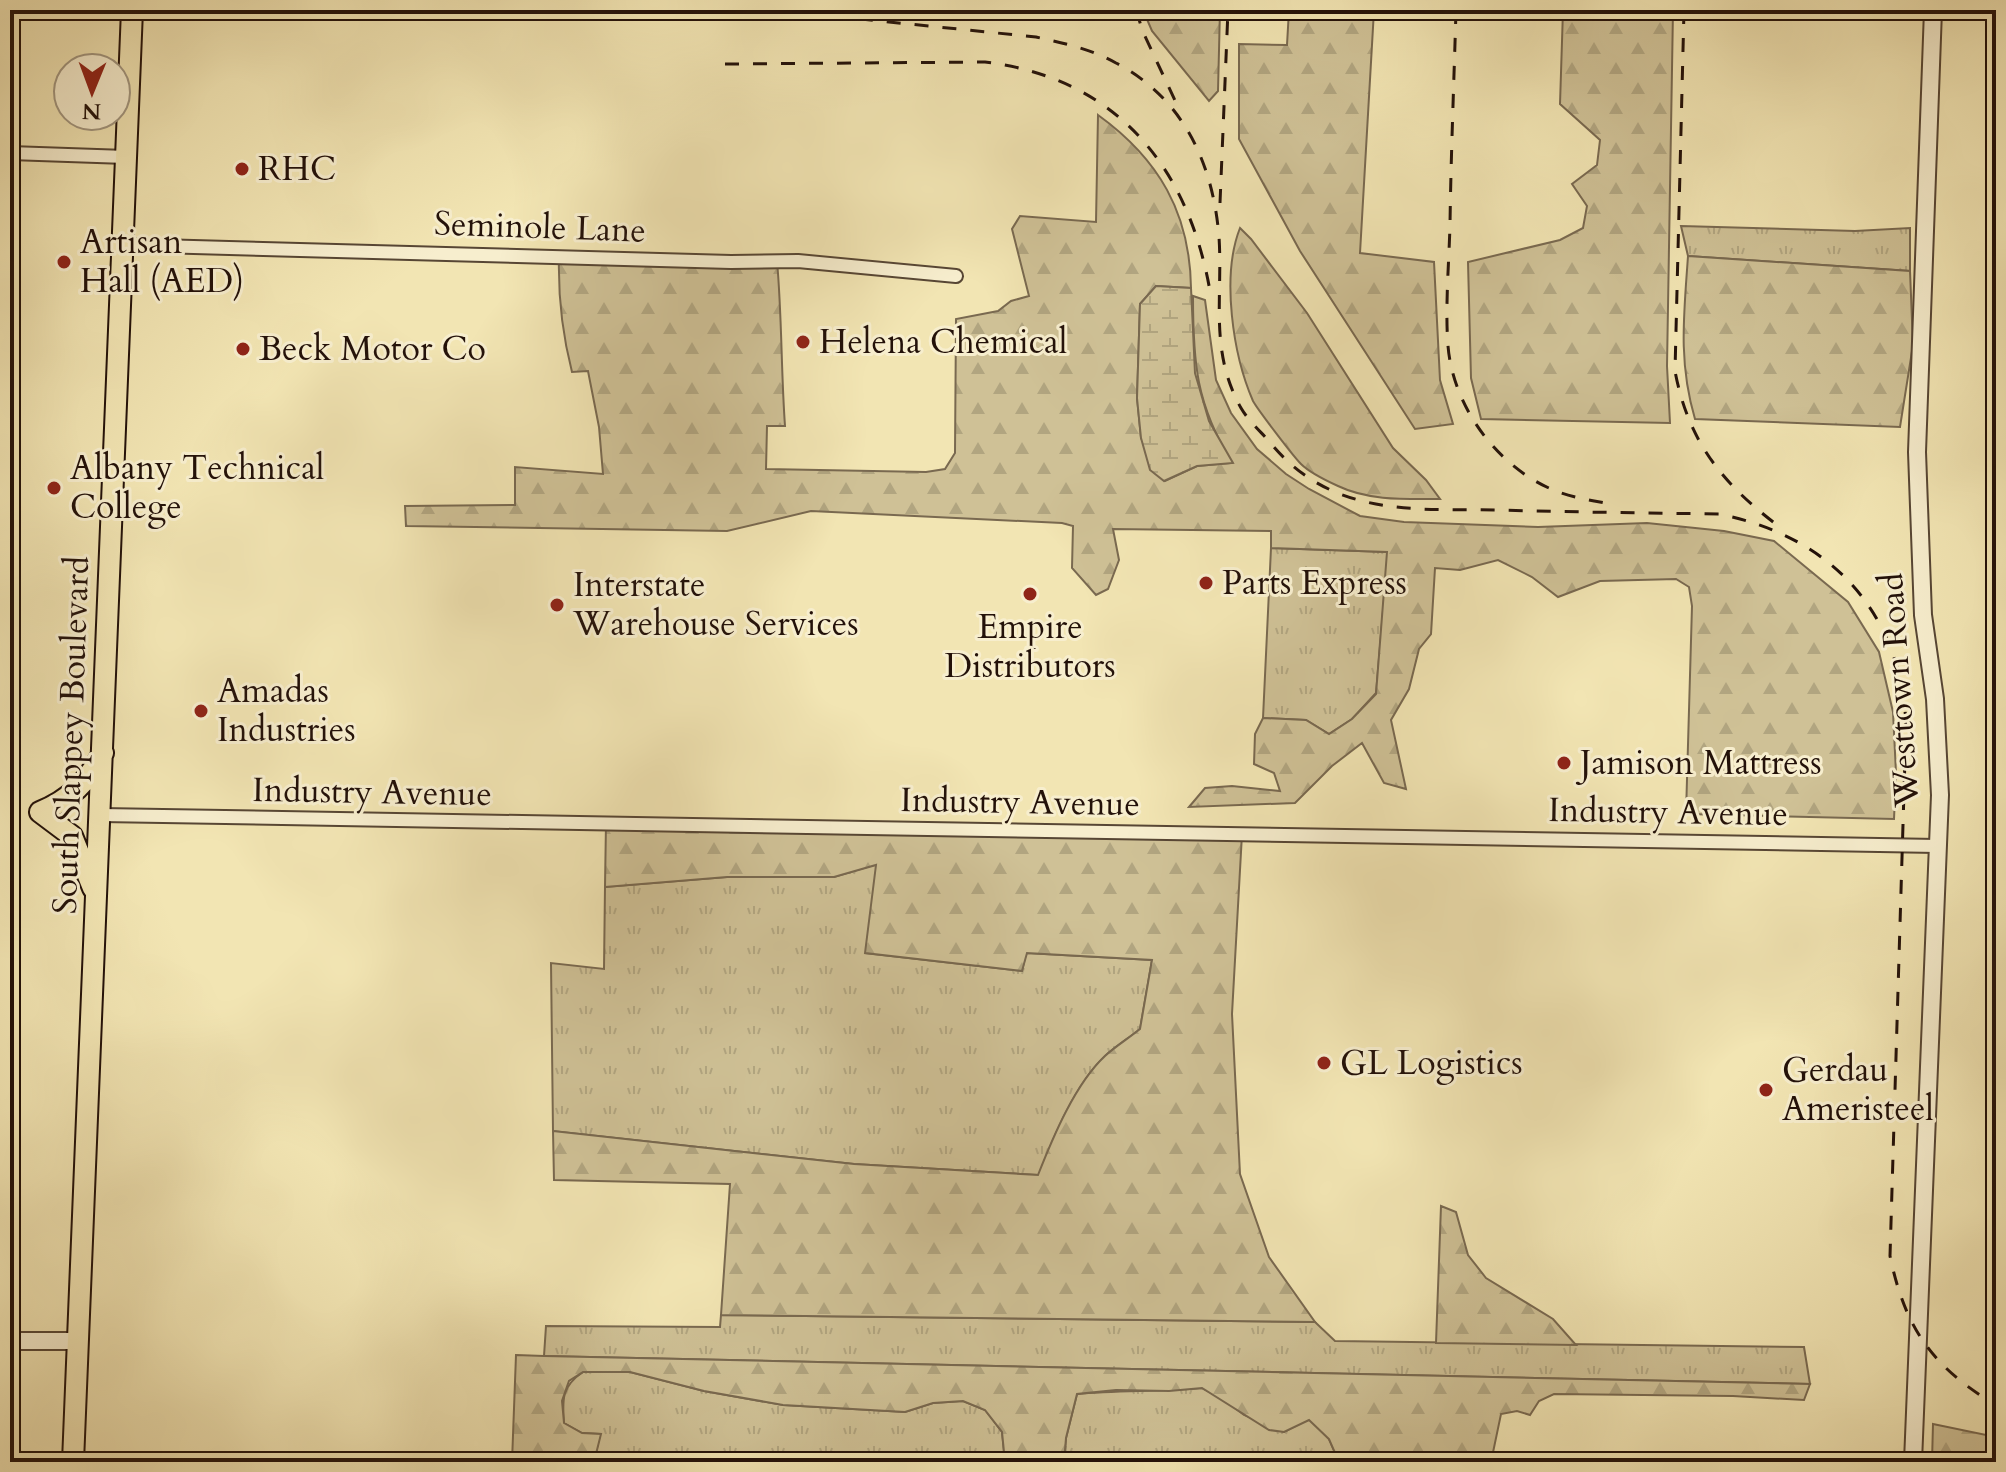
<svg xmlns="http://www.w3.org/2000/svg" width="2006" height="1472" font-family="Cardo,serif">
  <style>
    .grass { fill: url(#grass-tufts); stroke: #796950; stroke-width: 2 }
    .forest { fill: url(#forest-firs); stroke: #796950; stroke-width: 2 }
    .wetland { fill: url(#wetland-marsh); stroke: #796950; stroke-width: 2 }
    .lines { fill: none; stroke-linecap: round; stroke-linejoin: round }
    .minor-casing { stroke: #574634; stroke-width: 16 }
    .tertiary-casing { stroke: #574634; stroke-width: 20 }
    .primary-casing { stroke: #231109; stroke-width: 24 }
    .minor { stroke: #f7eece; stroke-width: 12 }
    .tertiary { stroke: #f7eece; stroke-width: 16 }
    .primary { stroke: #f2e5b3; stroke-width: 20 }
    .rail { stroke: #231109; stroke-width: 3; stroke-dasharray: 14 14; stroke-linecap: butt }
    .poi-dot { fill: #8f2418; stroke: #f7eece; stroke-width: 3 }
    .labels { text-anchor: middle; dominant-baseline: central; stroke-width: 6; stroke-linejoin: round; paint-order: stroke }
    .poi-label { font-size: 34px; fill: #231109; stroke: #f7eece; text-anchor: start }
    .street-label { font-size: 34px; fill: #231109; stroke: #f7eece }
  </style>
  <defs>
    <pattern id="grass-tufts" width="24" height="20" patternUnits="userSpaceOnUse" patternTransform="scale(2)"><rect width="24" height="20" fill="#cfc196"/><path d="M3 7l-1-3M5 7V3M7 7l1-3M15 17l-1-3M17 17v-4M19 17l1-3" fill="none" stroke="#b1a580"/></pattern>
    <pattern id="forest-firs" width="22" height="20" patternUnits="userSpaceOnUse" patternTransform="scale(2)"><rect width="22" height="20" fill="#cfc196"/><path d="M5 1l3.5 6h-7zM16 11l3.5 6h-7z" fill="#b1a580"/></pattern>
    <pattern id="wetland-marsh" width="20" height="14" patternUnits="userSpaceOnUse" patternTransform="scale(2)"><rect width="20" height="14" fill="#cfc196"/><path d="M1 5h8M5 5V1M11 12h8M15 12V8" fill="none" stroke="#b1a580"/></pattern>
  </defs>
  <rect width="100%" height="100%" fill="#f2e5b3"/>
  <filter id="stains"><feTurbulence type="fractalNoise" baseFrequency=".0025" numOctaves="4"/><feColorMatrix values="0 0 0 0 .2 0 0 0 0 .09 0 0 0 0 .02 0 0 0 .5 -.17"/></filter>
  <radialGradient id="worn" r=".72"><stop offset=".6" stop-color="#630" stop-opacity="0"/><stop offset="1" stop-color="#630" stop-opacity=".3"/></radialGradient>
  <path class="grass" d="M1681 226 1855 231 1910 228V271L1688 256Z
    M1271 548 1388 552 1376 693 1352 719 1329 734 1306 720 1263 718Z
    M877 864 866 953 1022 971 1026 953 1152 960 1140 1029C1129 1038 1116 1046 1105 1056 1075 1084 1053 1137 1039 1175L854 1164 553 1131 551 963 604 969 605 887 727 877H834Z
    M721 1315 1315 1322 1335 1341 1804 1347 1810 1384 544 1356 546 1326 720 1327Z
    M583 1372H630L704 1391 783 1405 905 1412 933 1403 963 1401 985 1410 1002 1432 1005 1462H738L719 1457 594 1462 600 1434 582 1433 564 1423C562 1399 562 1386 583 1372Z
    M1202 1388 1223 1399 1244 1415 1284 1432 1309 1419 1329 1439 1339 1462H1064L1066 1438 1077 1394C1119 1390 1160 1392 1202 1388Z"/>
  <path class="forest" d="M1143 10H1220L1218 91 1209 101 1152 31Z
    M1289 10H1374L1360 253 1434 262 1440 380 1453 424 1415 429 1300 251 1239 139V44L1287 45Z
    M1563 10H1673L1667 366 1670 423 1481 419 1471 378 1468 262 1560 240 1583 228 1587 206 1572 184 1597 165 1600 140 1560 104Z
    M1098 115C1159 159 1190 213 1191 288L1156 286 1140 304 1137 398 1141 438 1165 481 1197 466 1232 463C1196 404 1193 363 1193 296L1205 300 1216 380 1231 413 1257 449 1286 474 1309 489 1360 516 1404 522 1538 527 1647 523 1724 531 1774 541 1848 602 1879 652 1893 712 1896 773 1894 819 1686 814 1692 606 1689 587 1676 579 1600 581 1558 597 1532 577 1498 560 1460 570 1435 568 1431 634 1419 649 1409 689 1391 720 1406 789 1384 783 1362 743 1332 766 1295 803 1189 807 1205 788 1232 786 1280 791 1274 773 1254 764 1255 734 1263 718 1306 720 1329 734 1352 719 1376 694 1387 552 1271 548V531L1113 529 1119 560 1108 589 1096 595 1072 568 1073 526 1062 523 811 511 727 531 406 526 405 506 515 505V467L603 474 599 427 588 371 572 372C562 333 558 295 559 256L777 261C782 316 781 371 785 426H767L766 469 926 472 945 469 955 453 956 319 998 311 1011 301 1029 296 1012 229 1020 216 1096 222Z
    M1240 228 1251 239 1307 313 1393 448 1426 480 1440 499C1407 499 1369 501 1338 486 1327 481 1310 473 1301 464 1293 456 1258 410 1253 401 1233 355 1221 276 1240 228Z
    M1688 256 1910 271 1913 345 1900 427 1695 419C1678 362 1684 314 1688 256Z
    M606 823 1242 834 1232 1014 1240 1174 1269 1257 1315 1322 721 1315 730 1184 554 1180 553 1131 854 1164 1038 1175C1053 1137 1075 1084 1105 1056 1116 1046 1129 1038 1140 1029L1152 960 1027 953 1022 971 865 953 876 865 834 877H727L605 887Z
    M1441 1206 1456 1212 1468 1255 1486 1278 1553 1319 1576 1345 1436 1343Z
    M516 1355 544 1356 1810 1384 1804 1400 1733 1396 1554 1394 1539 1401 1530 1415 1517 1411 1501 1414 1491 1462H1339L1329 1439 1309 1420 1284 1432 1269 1430 1202 1388 1169 1391 1116 1390 1077 1394 1066 1438 1064 1462H1005L1002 1432 985 1410 963 1401 933 1403 905 1412 783 1405 704 1391 630 1372H583L569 1381 562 1401 564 1423 582 1433 601 1434 594 1462 569 1460 566 1462H512Z
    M1933 1424 1996 1437V1462H1932Z"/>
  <path class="wetland" d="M1156 286 1191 288 1195 373 1209 421 1233 463 1197 466 1164 481 1150 470 1141 438 1137 398 1140 304Z"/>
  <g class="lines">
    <defs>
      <path id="minor" d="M10 153 126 157
        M122 245 731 262 798 261 956 276
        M101 815 1937 846"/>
      <path id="tertiary" d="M10 1341H79
        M1913 1462 1940 795 1935 699 1923 615 1917 452 1933 10"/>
      <path id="primary" d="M93 888 72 836 40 812C70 800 88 781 103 753
        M73 1462 132 10"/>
    </defs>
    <use href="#minor" class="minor-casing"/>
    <use href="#tertiary" class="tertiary-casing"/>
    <use href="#primary" class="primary-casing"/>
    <use href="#minor" class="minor"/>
    <use href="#tertiary" class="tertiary"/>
    <use href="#primary" class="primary"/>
    <path class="rail" d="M1136 10 1143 32 1179 109
      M1456 10C1454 81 1451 153 1450 224 1449 264 1445 306 1448 346 1453 406 1496 465 1551 489 1569 497 1590 500 1610 504
      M1684 10 1675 371C1688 441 1722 483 1777 525
      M831 16 1036 37C1063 43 1091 49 1116 63 1183 98 1213 163 1219 237 1223 298 1209 351 1241 408 1248 420 1259 430 1268 440 1288 465 1310 482 1340 494 1390 513 1443 509 1495 510 1570 512 1644 513 1719 514 1830 536 1901 611 1906 725L1890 1256C1905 1328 1932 1367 1996 1405
      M725 64 985 62C1116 78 1188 166 1210 291
      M1220 203 1228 10"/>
  </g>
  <g class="poi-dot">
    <circle cx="242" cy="169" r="8"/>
    <circle cx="64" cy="262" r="8"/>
    <circle cx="803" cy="342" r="8"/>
    <circle cx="243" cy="349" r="8"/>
    <circle cx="54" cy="488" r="8"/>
    <circle cx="1206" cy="583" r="8"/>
    <circle cx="1030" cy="594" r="8"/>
    <circle cx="557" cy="605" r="8"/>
    <circle cx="201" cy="711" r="8"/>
    <circle cx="1564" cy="763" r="8"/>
    <circle cx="1324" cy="1063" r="8"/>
    <circle cx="1766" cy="1090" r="8"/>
  </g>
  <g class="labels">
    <g class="poi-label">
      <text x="258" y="169">RHC</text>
      <text x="80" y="242">Artisan<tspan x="80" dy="39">Hall (AED)</tspan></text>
      <text x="819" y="342">Helena Chemical</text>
      <text x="259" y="349">Beck Motor Co</text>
      <text x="70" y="468">Albany Technical<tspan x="70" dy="39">College</tspan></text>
      <text x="1222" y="583">Parts Express</text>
      <text x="573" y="585">Interstate<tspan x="573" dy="39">Warehouse Services</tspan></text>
      <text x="1030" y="627" text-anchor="middle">Empire<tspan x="1030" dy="39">Distributors</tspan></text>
      <text x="217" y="691">Amadas<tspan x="217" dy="39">Industries</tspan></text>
      <text x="1580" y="763">Jamison Mattress</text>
      <text x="1340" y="1063">GL Logistics</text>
      <text x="1782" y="1070">Gerdau<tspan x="1782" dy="39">Ameristeel</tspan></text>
    </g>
    <g class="street-label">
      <text transform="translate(540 227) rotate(2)">Seminole Lane</text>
      <text transform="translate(1899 690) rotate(-94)">Westtown Road</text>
      <text transform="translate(71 735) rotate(-88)">South Slappey Boulevard</text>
      <text transform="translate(372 792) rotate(1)">Industry Avenue</text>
      <text transform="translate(1020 802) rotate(1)">Industry Avenue</text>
      <text transform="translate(1668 812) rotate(1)">Industry Avenue</text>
    </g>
  </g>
  <rect width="2006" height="1472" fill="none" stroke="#f2e5b3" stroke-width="40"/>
  <rect x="12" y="12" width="1982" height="1448" fill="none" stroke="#231109" stroke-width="4"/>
  <rect x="20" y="20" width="1966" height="1432" fill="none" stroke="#231109" stroke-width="2"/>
  <g transform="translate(92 92) rotate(181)"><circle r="38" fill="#f7eece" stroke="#a2967f" stroke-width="2"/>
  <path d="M0-6L14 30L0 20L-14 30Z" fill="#8f2418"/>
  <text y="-12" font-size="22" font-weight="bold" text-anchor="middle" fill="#231109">N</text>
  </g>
  <rect width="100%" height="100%" filter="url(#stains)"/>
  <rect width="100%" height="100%" fill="url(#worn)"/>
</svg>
